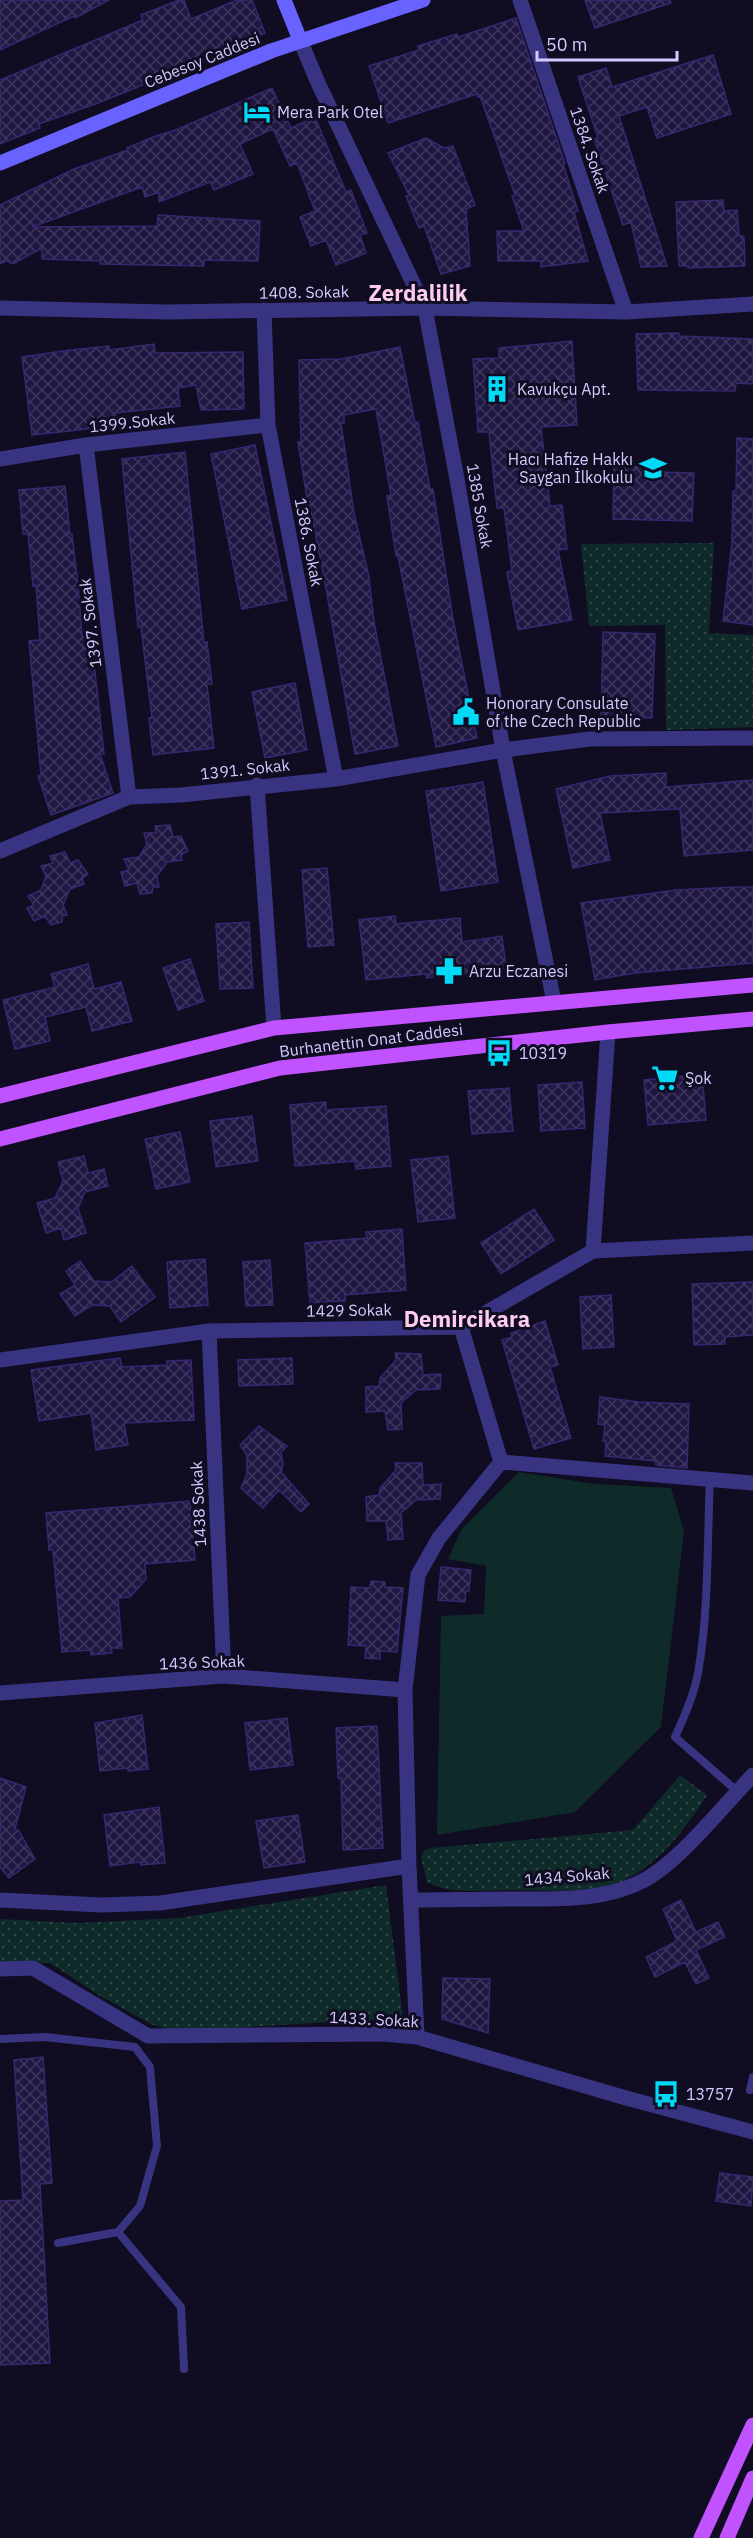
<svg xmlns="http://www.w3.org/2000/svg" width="753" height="2538" font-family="'IBM Plex Sans',sans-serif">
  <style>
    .grass { fill: #0e2b2a }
    .park { fill: url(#park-dots) }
    .building { fill: url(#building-cross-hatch); stroke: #372770; stroke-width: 1.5 }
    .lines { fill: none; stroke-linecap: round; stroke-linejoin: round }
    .lane { stroke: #383482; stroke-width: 8 }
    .street { stroke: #383482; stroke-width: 15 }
    .secondary { stroke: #6862ff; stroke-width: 15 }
    .primary { stroke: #c152ff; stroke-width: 15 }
    .labels { text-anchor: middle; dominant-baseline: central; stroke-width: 6; stroke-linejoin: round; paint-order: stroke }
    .street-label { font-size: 16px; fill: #d2cbff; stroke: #100c21 }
    .poi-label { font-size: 16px; fill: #d2cbff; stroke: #100c21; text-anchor: start }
    .district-label { font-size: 22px; font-weight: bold; fill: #ffcdec; stroke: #100c21 }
  </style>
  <defs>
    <pattern id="park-dots" width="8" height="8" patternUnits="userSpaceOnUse" patternTransform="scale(1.5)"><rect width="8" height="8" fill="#0e2b2a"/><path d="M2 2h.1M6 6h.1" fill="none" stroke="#30484a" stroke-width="1.8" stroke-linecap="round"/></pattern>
    <pattern id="building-cross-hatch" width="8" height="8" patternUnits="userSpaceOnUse" patternTransform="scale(1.5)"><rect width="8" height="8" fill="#201743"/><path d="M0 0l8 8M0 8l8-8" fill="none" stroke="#40375f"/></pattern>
  </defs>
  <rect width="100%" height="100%" fill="#100c21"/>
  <path class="grass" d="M519 1472 595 1484 671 1488 684 1531 661 1727 575 1812 437 1835 441 1616 484 1614 486 1566 448 1559 461 1530Z"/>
  <path class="park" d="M714 543 709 633 753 635V727L666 730 665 625 589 626 581 544Z
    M680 1775 707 1795C684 1832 650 1877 604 1887 573 1893 539 1890 508 1890 482 1890 450 1895 427 1882L421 1858 424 1851 431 1848 633 1830Z
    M386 1885 403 2018 177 2031 153 2025 102 1997 50 1963 0 1964V1919L78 1923 179 1918Z"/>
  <path class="building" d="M0 0H109L75 18 74 16 0 50Z
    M179 0H184L191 19 237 0H252L265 33 206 56 207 59 98 103 39 124 40 128 0 144V80L143 20 141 15Z
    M585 0H670L671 3 595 28Z
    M516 18 565 163 563 164 578 211 574 212 588 261 541 267V261H498L497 231H524L512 196 515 195 480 96 478 97 477 94 388 123 369 66 419 50 418 46 457 34 458 37Z
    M713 55 731 114 657 138 647 107 619 116 667 266 641 267 631 222 623 225 594 139 598 138 578 77 606 68 612 87Z
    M272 88 291 128 315 117 346 192 351 190 367 233 360 235 366 253 336 265 326 240 311 246 300 217 315 211 297 163 290 166 273 129 240 144 253 174 214 190 210 182 159 202V192L145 197 142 187 32 227 157 226 158 215 260 221 258 261 204 260V266L100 264V261L42 259V248L13 264 7 261 0 264V205L74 169 128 150 127 148 153 137 178 129Z
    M426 138 444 148 453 146 475 205 466 209 470 266 441 274 424 226 419 228 406 196 409 195 388 153Z
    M723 200 724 211 737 210 739 235 744 237 745 266 688 268V266H679L676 202Z
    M679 333V336L753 339V384L736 383 735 391 638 390 636 334Z
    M572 341 577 425 541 427 550 506 562 505 567 549 558 550 572 620 518 630 507 572 512 571 504 508H497L489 432H478L473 359 499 358V348Z
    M154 344 155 353 243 352 244 409 201 410 196 385 178 388 180 406 115 413 116 426 32 435 22 357 70 350 109 346V350Z
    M400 347 415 423 418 422 430 489H433L453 619 477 738 436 747 398 556H396L387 496 391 495 376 409 344 415V423H341L354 513 369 577 374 622 398 746 355 754 326 588 311 511H309L298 442H301L299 360 341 359Z
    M737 438 753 439V625L723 621 732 543 733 491H736Z
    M255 445 287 600 242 609 211 454Z
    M185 452 204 643 207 642 212 684H207L214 748 153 755 149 718H152L141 627H138L122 459Z
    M614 465 656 466V472L694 473 692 521 613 519Z
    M65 486 70 534H72L78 585 82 636H91L104 754H100L113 793 51 815 38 776 41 775 29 641 40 640 36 585 33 586 28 534H23L19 490Z
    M603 632 655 634 652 718 601 716Z
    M295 683 307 750 265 758 252 692Z
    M666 773V787L753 780V850L684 856 680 809 600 813 610 860 573 868 556 789 610 776Z
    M483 782 498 882 441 891 426 791Z
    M170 825 173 837 181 836 188 851 181 855 182 860 167 862 157 876 159 887H153L152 893 140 894 137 883 125 886 121 872 129 870 124 859 139 857 147 844 144 833H156L155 826Z
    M65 852 70 863 78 860 88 874 82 879 84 884 70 889 63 905 67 915 62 916V922L51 925 45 916 34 921 27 908 34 905 28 896 41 890 46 876 41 866 53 863 50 856Z
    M327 868 334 945 308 947 302 870Z
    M734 887H753V963L635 973 595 980 581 903 676 890Z
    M395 916 396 924 460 918 462 942 502 936 506 968 427 978 426 974 366 980 359 920Z
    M249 922 253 988 220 989 216 924Z
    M190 959 204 1001 178 1010 163 968Z
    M88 964 94 989 121 982 132 1021 92 1031 86 1007 45 1017 50 1041 15 1049 3 1000 55 987 51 974Z
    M702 1074 706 1120 648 1125 644 1080Z
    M582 1082 585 1128 541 1131 538 1085Z
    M509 1088 513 1131 472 1134 468 1091Z
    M326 1102V1110L386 1106 391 1166 356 1169 355 1161 295 1166 290 1105Z
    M252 1116 258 1161 216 1167 210 1121Z
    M180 1132 190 1182 156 1189 145 1139Z
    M84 1156 88 1173 104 1169 108 1186 85 1192 78 1208 86 1233 64 1240 61 1228 46 1233 37 1203 55 1198 63 1181 58 1162Z
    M448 1156 455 1218 418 1222 411 1160Z
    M534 1209 554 1240 501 1274 481 1243Z
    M402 1229 406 1290 345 1295V1301L310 1303 305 1243 367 1238 366 1232Z
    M205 1259 208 1305 170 1308 167 1262Z
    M270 1260 273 1305 246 1306 243 1262Z
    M80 1261 94 1281 111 1282 132 1266 155 1297 121 1322 110 1306 92 1305 75 1316 60 1294 75 1285 66 1271Z
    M753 1282V1335L725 1337V1344L694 1345 692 1284Z
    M611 1295 614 1347 583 1349 580 1297Z
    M545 1321 558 1365 550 1367 571 1438 534 1449 502 1340 512 1337 511 1333Z
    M395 1353 421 1354 423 1375 441 1374 440 1389 416 1390 401 1403 402 1429 388 1430 385 1411 366 1412V1387L379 1386 380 1378 396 1360Z
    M120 1358 122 1367 167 1365V1361L191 1360 194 1420 124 1423 128 1445 96 1450 91 1413 39 1421 31 1370Z
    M292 1358 293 1384 239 1386 238 1360Z
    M600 1397 639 1402 689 1404 687 1468 656 1465V1461L605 1456 606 1441H603L605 1425 598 1424Z
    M259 1426 287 1446 281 1452 283 1464 281 1472 309 1504 301 1512 279 1490 263 1508 241 1488 247 1474V1455L240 1445Z
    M395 1463H422L423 1485 441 1484 440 1499 416 1500 401 1513 403 1539 388 1540 386 1521H367L366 1497 379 1495 380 1488 396 1470Z
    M190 1501 195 1560 145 1564 146 1579 130 1597 118 1598 122 1648H111L112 1653 91 1655V1650L62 1652 53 1550H49L46 1513Z
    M441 1567 471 1570 469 1591H466L465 1602 438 1600Z
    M371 1581 385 1582V1587L403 1588 397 1652 380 1651V1659L365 1658 366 1646 348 1645 351 1587 370 1588Z
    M142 1715 148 1769 128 1771V1768L100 1771 95 1723Z
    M287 1718 293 1765 250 1770 245 1723Z
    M377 1726 383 1848 343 1850 341 1778H338L336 1728Z
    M0 1778 26 1787 15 1829 19 1831 35 1859 9 1878 0 1867Z
    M159 1807 165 1863 141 1865V1862L110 1866 104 1815Z
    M298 1815 305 1862 264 1868 256 1821Z
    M681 1900 696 1932 718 1922 725 1937 696 1950 709 1978 696 1984 685 1962 655 1977 646 1957 677 1941 663 1909Z
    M443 1978 490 1979 488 2033 442 2019Z
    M43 2057 52 2183 40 2184 50 2363 0 2365V2201L23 2200 14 2060Z
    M720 2173 753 2177 751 2206 716 2201Z"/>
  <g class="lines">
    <path class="lane" d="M710 1479C707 1543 709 1610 698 1673 694 1695 684 1717 675 1737L737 1791
      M0 2039 45 2037 135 2047 150 2067 157 2146 140 2206 118 2232 58 2243
      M750 2090 753 2077
      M118 2232 181 2307 184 2369"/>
    <path class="street" d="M520 0 626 312
      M300 40 319 85 425 308 457 479 503 750 554 1002
      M0 308 167 312 425 308 626 312 753 304
      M264 310 268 425 336 779
      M86 445 129 797
      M0 459 86 445 268 425
      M257 785 274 1028
      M0 851 129 797 181 795 336 779 503 750 590 739 753 738
      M593 1251 608 1032
      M209 1331 224 1676
      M0 1360 209 1331 461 1327 593 1251 753 1243
      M501 1462 753 1483
      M0 1693 224 1676 405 1690
      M0 1900 101 1905 160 1903 409 1866
      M412 1900C444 1900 476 1899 509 1899 554 1899 607 1902 648 1878 682 1858 724 1805 753 1775
      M0 1969 33 1968 148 2036 383 2034 417 2037 626 2098 753 2132
      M417 2037 409 1866 405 1690 418 1575 439 1538 501 1462 461 1327"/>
    <path class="secondary" d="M284 0 300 40
      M0 163 271 51 423 0"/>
    <path class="primary" d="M0 1096 274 1028 753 985
      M0 1139 280 1068 608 1032 753 1019
      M701 2538 753 2425
      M727 2538 753 2478"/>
  </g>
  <defs>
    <symbol id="hotel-bare" viewBox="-9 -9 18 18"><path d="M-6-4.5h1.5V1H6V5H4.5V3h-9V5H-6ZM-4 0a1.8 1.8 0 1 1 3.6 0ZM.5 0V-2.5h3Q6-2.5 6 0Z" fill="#00daf6" stroke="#100c21" stroke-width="2.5" paint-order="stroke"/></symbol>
    <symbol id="building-bare" viewBox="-9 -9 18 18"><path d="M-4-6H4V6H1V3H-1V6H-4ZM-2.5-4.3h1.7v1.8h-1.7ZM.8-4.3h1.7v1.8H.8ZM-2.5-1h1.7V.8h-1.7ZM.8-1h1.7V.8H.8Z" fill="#00daf6" stroke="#100c21" stroke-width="2.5" paint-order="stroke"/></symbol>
    <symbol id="school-bare" viewBox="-9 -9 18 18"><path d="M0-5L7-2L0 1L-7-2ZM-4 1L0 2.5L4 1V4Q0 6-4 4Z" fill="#00daf6" stroke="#100c21" stroke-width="2.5" paint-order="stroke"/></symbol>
    <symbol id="civic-bare" viewBox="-9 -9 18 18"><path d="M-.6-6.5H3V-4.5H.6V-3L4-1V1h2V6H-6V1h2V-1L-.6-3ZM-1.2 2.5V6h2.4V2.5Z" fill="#00daf6" stroke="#100c21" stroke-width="2.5" paint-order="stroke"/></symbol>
    <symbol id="pharmacy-bare" viewBox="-9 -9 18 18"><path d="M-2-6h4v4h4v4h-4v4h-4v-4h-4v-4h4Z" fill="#00daf6" stroke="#100c21" stroke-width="2.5" paint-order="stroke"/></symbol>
    <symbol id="bus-bare" viewBox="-9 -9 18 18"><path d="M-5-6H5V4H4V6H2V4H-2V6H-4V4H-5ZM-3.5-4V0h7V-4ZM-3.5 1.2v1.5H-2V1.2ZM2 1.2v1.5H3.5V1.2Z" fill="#00daf6" stroke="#100c21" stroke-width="2.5" paint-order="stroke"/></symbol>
    <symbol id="supermarket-bare" viewBox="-9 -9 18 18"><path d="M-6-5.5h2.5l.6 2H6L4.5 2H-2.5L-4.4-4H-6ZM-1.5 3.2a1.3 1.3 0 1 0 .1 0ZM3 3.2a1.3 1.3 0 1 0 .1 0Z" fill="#00daf6" stroke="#100c21" stroke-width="2.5" paint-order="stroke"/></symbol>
  </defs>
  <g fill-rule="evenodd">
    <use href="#hotel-bare" x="238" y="93" width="38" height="38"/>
    <use href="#building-bare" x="478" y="370" width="38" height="38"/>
    <use href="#school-bare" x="634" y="449" width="38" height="38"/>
    <use href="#civic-bare" x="447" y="693" width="38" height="38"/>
    <use href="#pharmacy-bare" x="430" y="952" width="38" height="38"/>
    <use href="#bus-bare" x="480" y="1034" width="38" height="38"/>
    <use href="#supermarket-bare" x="646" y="1059" width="38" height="38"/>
    <use href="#bus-bare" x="647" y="2075" width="38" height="38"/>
  </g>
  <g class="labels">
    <g class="street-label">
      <text transform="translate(202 60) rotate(-22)">Cebesoy Caddesi</text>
      <text transform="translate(590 150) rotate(71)">1384. Sokak</text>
      <text transform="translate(304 292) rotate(-1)">1408. Sokak</text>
      <text transform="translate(132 422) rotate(-6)">1399.Sokak</text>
      <text transform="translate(480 506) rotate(80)">1385 Sokak</text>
      <text transform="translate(309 542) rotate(79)">1386. Sokak</text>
      <text transform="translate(90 623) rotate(-97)">1397. Sokak</text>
      <text transform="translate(245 769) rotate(-6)">1391. Sokak</text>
      <text transform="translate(371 1040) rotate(-7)">Burhanettin Onat Caddesi</text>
      <text transform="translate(349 1310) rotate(-1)">1429 Sokak</text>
      <text transform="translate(198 1504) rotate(-93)">1438 Sokak</text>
      <text transform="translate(202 1662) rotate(-2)">1436 Sokak</text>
      <text transform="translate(567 1876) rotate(-5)">1434 Sokak</text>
      <text transform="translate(374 2019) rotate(3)">1433. Sokak</text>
    </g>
    <g class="poi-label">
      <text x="277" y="112">Mera Park Otel</text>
      <text x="517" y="389">Kavukçu Apt.</text>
      <text x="633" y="459" text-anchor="end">Hacı Hafize Hakkı<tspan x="633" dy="18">Saygan İlkokulu</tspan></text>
      <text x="486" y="703">Honorary Consulate<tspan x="486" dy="18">of the Czech Republic</tspan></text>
      <text x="469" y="971">Arzu Eczanesi</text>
      <text x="519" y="1053">10319</text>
      <text x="685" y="1078">Şok</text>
      <text x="686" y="2094">13757</text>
    </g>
    <g class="district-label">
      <text x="418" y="292">Zerdalilik</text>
      <text x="467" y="1318">Demircikara</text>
    </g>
  </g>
  <path d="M537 51v9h140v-9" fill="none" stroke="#d2cbff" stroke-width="3"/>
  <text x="546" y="51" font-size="18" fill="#d2cbff" stroke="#100c21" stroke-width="4.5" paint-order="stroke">50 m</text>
</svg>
